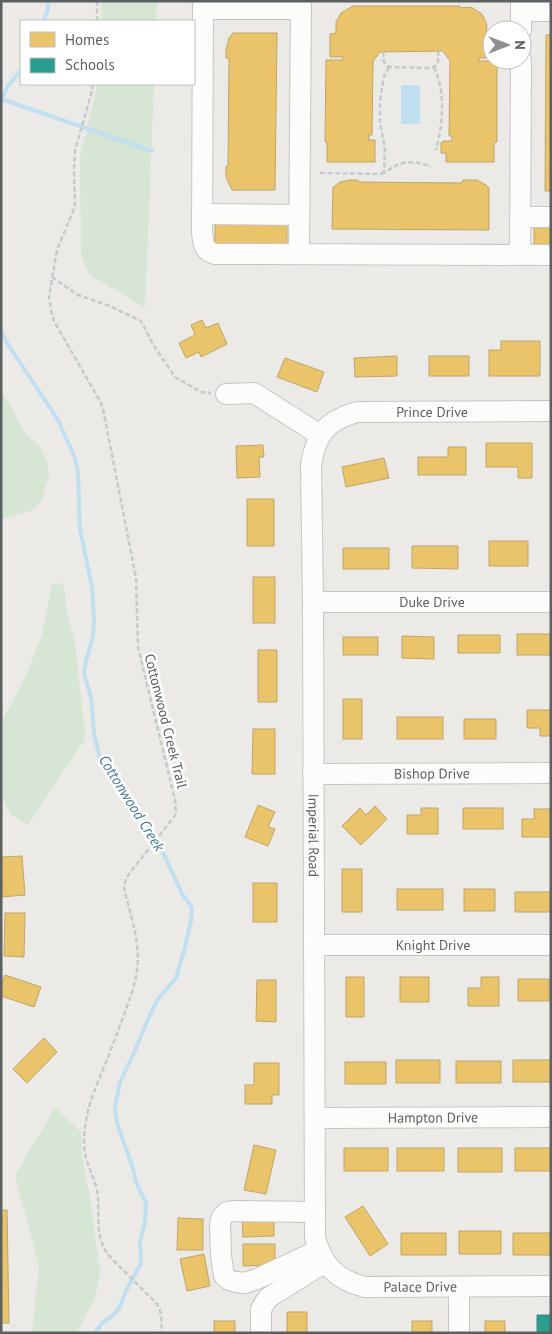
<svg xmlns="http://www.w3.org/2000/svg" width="552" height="1334" font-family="'PT Sans',sans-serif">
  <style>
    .green { fill: #d7e5d4 }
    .water { fill: #c0dff0 }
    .homes { fill: #e9c46a; stroke: #bfa668 }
    .schools { fill: #2a9d8f; stroke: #398b82 }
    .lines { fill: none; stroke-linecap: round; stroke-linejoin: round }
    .stream { stroke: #c0dff0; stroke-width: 4 }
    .minor-casing { stroke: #c6c6c6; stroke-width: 22 }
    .path { stroke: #c6cac8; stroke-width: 2.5; stroke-dasharray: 5 2.5; stroke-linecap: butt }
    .minor { stroke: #fcfcfb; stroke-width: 20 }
    .labels { text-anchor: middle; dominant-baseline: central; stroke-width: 5; stroke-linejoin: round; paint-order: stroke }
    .street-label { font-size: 14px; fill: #5d6063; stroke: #fff }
    .water-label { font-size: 15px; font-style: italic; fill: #49789c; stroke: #fff }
  </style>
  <rect width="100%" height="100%" fill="#ebeae7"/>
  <path class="green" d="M101 1H157L156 21H101Z
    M98 84H154L145 308 89 274 81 255 80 157Z
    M1 390 27 436 40 446 48 465 49 478 41 501 33 510 1 520Z
    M58 583 63 585 65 592 66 608 75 644 85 735 83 742 28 825 10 814 1 794V723L26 675 42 635 52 584Z
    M55 1108 81 1132 82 1155 89 1191 100 1271 98 1286 94 1300 76 1333H32L39 1266 15 1175Z"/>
  <path class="water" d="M401 85H420V124H401Z"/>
  <path class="homes" d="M353 6H460V8L471 7 482 14 487 25 486 34H492V58H479V61H497V142H494V162H446V153H441V143L443 141H452V136H449L450 61 443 51 380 52 373 61 372 135H369V140H375V162H327V142H325L326 60H343V57H330V34L336 33V22L341 13Z
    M233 33H277L275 190H232L226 177V166H228L229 58H226V50L229 38Z
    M546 35H551V191H545Z
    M349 180H358L359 182 462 183 463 180H477L486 185 489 188V230L332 229 333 187 340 182Z
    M215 221H287V247H215Z
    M534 222H551V248H534Z
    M202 320 206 328 218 323 227 344 201 357 199 352 186 358 179 343 195 335 191 325Z
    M501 341H540V376H489V350H501Z
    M397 356V376L355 377 354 358Z
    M429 356H469V376H429Z
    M285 358 324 372 317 392 277 377Z
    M486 443H532V478H518V467H486Z
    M263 445 264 457H259L260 477 237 478 236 446Z
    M448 447H466V475H418V457H448Z
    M384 458 389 478 346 487 342 467Z
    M247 499H274V546H247Z
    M489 541H528V566H489Z
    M412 546H458V569L412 568Z
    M343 548H389V569H343Z
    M253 577H275V623H253Z
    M517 634H551V655H517Z
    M458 635H500V653H458Z
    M402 636 434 637V659L402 658Z
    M343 637H378V655H343Z
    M258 650H277V702H258Z
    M343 699H362V739H343Z
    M527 710H551V736H540V728H527Z
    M397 717H443V739H397Z
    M464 719H496V739H464Z
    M253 729H275V774H252Z
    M258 805 275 812 268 827 275 829 268 846 245 837Z
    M375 806 387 819 361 845 342 826 360 808 366 815Z
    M421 808H438V834H407V815H421Z
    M463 808H503V829H463Z
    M534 809H551V837H522V819H534Z
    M22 856 25 895 2 897 1 857Z
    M342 869H362V912H342Z
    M253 883H277V922H253Z
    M397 889H443V910H397Z
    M464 889H495V911H464Z
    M515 892H551V912H515Z
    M5 913H25L24 957 4 956Z
    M5 975 41 987 34 1007 1 996V985Z
    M346 977H364V1017H346Z
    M400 977H429V1002H400Z
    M481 977H499V1006H468V988H481Z
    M518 979H549V1001H518Z
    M257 980H276V1022L256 1021Z
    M44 1038 57 1052 27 1083 13 1069Z
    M396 1060H440V1083H396Z
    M513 1060H551V1082H513Z
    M456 1061H501V1083H456Z
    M345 1062H386V1084H345Z
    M254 1063H279V1095H272V1104H245V1085H254Z
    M254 1145 276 1150 266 1194 244 1190Z
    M344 1148H388V1171H344Z
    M397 1148H444V1171H397Z
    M458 1148H502V1172H458Z
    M515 1148H551V1171H515Z
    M363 1206 388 1244 370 1256 345 1217Z
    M1 1210H7L9 1323H1Z
    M274 1214V1236L243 1237 242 1215Z
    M178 1218 203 1219V1250H177Z
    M459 1231H501V1254H459Z
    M401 1233H446V1255H401Z
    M513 1233H551V1255H513Z
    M243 1244H275V1265L243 1266Z
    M204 1254 210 1286 187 1291 180 1259Z
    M287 1312H307V1333H287Z
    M214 1321H235V1333H214Z
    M412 1321H432V1333H412Z
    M485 1321H505V1333H485Z"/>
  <path class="schools" d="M537 1315H551V1333H537Z"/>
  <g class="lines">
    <path class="stream" d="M44 21 48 9V1
      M21 70 8 86 1 99 152 151
      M1 331 7 343 58 420 75 458 78 472 80 529 92 587 94 620 93 637 86 661 84 673 91 698 94 733 100 759 152 830 175 878 182 894 191 906 192 911 191 921 184 951 176 978 158 999 148 1019 134 1053 120 1082 115 1107 116 1117 118 1126 133 1168 136 1182 146 1203 145 1222 140 1242 141 1260 140 1265 126 1291 119 1309 111 1317 102 1323 95 1333"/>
    <defs>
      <g id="minor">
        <path d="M203 1 202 232C203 242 203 251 215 254L551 255"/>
        <path d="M203 9H301"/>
        <path d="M521 11H551"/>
        <path d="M521 30V1"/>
        <path d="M202 214 299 215"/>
        <path d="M521 217H551"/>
        <path d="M299 254 301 1"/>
        <path d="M520 255 521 60"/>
        <path d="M226 394 254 393 320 435"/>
        <path id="s1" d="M551 411 357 412C326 421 316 434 311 465L313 602 315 1238C323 1265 336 1280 365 1287L551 1286"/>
        <path id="s2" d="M313 602H551"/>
        <path id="s3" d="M313 774 551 773"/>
        <path id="s4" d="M314 945H551"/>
        <path id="s5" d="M315 1118 551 1117"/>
        <path d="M315 1212 233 1211 227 1212 222 1217 220 1224 221 1256 224 1276 229 1280 236 1282 245 1283 257 1279 319 1250"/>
        <path d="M459 1287V1333"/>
        <path d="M261 1333V1309L268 1298 325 1262"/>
      </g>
    </defs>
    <use href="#minor" class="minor-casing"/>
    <path class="path" d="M97 21V1
      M383 52 384 62 389 67 430 68C439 67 439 59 438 52
      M389 67 384 76 380 101V123L385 148 384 173C388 171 391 168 395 166 405 160 421 162 431 167
      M434 67C446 93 443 123 436 150
      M93 84 91 95 75 150 74 171 75 206 71 216 57 250 49 297 51 310 54 321 101 403 103 409 136 578 138 647 175 800 176 813 174 817 132 870C127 876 125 880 124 888 130 914 141 943 137 970 135 986 129 1001 123 1017 116 1037 108 1057 100 1077 91 1098 84 1119 84 1143 84 1160 93 1174 97 1190 101 1214 93 1234 109 1256L157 1304C162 1313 162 1322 161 1333
      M320 173 380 174 384 173
      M52 277 78 295 110 306 141 321 154 346 175 377 201 392 211 393"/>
    <use href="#minor" class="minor"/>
  </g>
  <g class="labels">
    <g class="street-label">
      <text x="432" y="412">Prince Drive</text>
      <text stroke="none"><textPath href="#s2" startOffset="119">Duke Drive</textPath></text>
      <text transform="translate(166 721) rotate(76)">Cottonwood Creek Trail</text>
      <text stroke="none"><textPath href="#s3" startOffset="119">Bishop Drive</textPath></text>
      <text stroke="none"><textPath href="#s1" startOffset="640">Imperial Road</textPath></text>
      <text stroke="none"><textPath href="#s4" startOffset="119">Knight Drive</textPath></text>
      <text stroke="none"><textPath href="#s5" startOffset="118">Hampton Drive</textPath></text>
      <text stroke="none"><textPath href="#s1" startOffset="1172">Palace Drive</textPath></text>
    </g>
    <g class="water-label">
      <text transform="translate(132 803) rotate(58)">Cottonwood Creek</text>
    </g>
  </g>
  <rect width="552" height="1334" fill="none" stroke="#5d6063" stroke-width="5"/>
  <rect x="20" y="20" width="175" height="65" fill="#ffffff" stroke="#bebfc1"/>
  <rect x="30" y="32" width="25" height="15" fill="#e9c46a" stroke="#bebfc1"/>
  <text x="65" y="45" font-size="15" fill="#5d6063">Homes</text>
  <rect x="30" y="58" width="25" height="15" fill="#2a9d8f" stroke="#bebfc1"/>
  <text x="65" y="70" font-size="15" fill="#5d6063">Schools</text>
  <g transform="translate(507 45) rotate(90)"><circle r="24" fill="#ffffff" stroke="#bebfc1"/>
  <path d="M0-4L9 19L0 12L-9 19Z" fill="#8f9091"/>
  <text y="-8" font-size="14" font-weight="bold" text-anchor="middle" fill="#5d6063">N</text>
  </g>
</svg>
